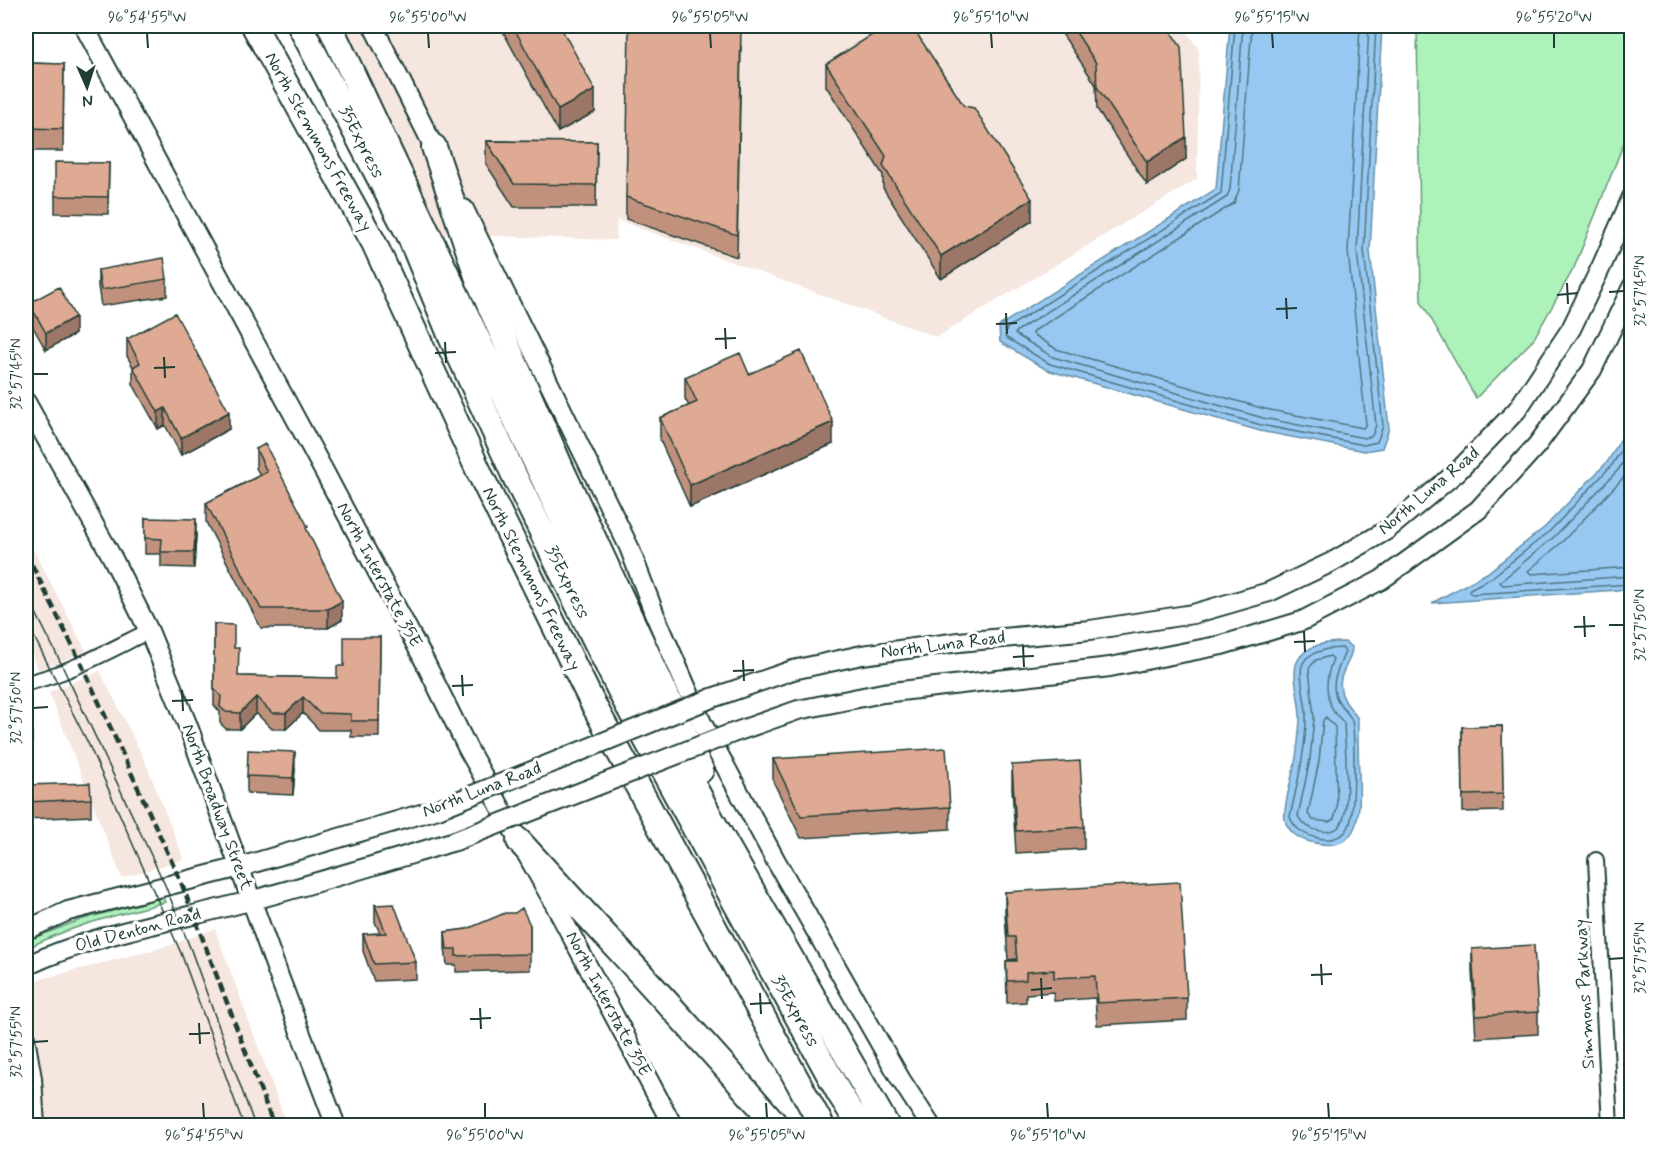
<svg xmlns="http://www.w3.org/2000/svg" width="1657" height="1151" font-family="Mynerve,sans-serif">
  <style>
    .built { fill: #f5e6df }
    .green { fill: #adf1bb; stroke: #669778; stroke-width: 1.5 }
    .water { fill: #96c8f2; stroke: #6690a6; stroke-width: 1.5 }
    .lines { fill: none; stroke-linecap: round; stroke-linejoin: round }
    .shore { stroke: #4f7580; stroke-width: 1.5 }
    .street-casing { stroke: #1f3d34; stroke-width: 18 }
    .secondary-casing { stroke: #1f3d34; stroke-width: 22 }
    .highway-casing { stroke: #1f3d34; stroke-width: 28 }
    .street { stroke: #fff; stroke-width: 14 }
    .secondary { stroke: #fff; stroke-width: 18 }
    .highway { stroke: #fff; stroke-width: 24 }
    .tram { stroke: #1f3d34; stroke-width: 1.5 }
    .rail { stroke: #1f3d34; stroke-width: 4.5; stroke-dasharray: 9 4.5; stroke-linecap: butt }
    .secondary-bridge-casing { stroke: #1f3d34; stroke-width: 22; stroke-linecap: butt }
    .secondary-bridge { stroke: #fff; stroke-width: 18 }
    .wall { fill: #c0927e; stroke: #1f3d34; stroke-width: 1.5 }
    .shaded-wall { fill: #9c7767; stroke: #1f3d34; stroke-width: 1.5 }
    .building { fill: #dfaa93; stroke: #1f3d34; stroke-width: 1.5 }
    .ticks { fill: none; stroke: #1f3d34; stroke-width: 2 }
    .labels { text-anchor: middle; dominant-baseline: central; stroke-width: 6; stroke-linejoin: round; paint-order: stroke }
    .street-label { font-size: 18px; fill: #1f3d34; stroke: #fff }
    .neatline { fill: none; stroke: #1f3d34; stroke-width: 2 }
    .ticks-label { font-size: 15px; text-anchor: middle; fill: #1f3d34 }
  </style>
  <rect width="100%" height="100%" fill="#fff"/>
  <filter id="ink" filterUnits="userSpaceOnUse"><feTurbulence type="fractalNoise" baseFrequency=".0167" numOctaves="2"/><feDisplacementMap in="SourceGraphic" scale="12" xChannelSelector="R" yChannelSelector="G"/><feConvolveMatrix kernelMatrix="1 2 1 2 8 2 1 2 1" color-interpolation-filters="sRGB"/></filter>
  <g filter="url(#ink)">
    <path class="built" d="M322 26H1183L1199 50 1197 179 937 337 617 220 616 240 426 234Z
      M26 535 86 651 39 670 26 645Z
      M100 671 144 759 184 859 122 878 49 692Z
      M215 929 287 1125 26 1126V985L34 981 168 946Z"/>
    <path class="green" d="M1417 26H1631V125L1574 268 1533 340 1476 398 1421 301Z
      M163 897 165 902C118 915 69 926 26 949V941L80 920Z"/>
    <path class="water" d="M1230 26H1382L1370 251 1389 428 1382 448 1364 451 1260 431 1047 370 1000 342 999 326 1216 189Z
      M1631 421V589L1432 603 1487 573 1545 527 1608 461Z
      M1345 642 1352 647C1352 664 1335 674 1342 694 1345 705 1353 710 1358 719 1358 737 1358 756 1359 774 1360 810 1363 856 1311 842 1300 840 1288 832 1285 820 1282 809 1294 771 1296 757 1298 745 1299 733 1300 720 1301 704 1291 675 1297 662 1305 644 1328 642 1345 642Z"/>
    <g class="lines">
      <path class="shore" d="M1235 26 1221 193 1007 328 1005 337 1050 364 1261 425 1364 445 1377 442 1383 426 1364 251 1376 26
        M1243 26 1230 189 1227 197 1017 331 1015 334 1053 357 1263 418 1364 438 1372 436 1376 425 1357 251 1369 26
        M1252 26 1239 190 1234 203 1034 331 1033 334 1056 349 1265 409 1363 428 1366 424 1348 251 1360 26
        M1632 433 1612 465 1549 532 1491 578 1470 589 1469 592 1472 594 1632 584
        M1632 448 1618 470 1555 536 1500 582 1503 585 1632 576
        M1632 465 1624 477 1561 543 1528 571 1531 574 1632 567
        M1327 649 1342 648 1345 651C1341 665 1331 678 1335 694 1338 706 1350 713 1352 721 1355 735 1355 815 1349 826 1344 838 1330 841 1318 838 1305 835 1295 830 1290 817 1297 784 1306 750 1306 717 1307 703 1298 677 1302 666 1305 655 1317 652 1327 649Z
        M1330 656 1333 659C1326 676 1324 695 1334 712 1337 716 1341 719 1344 723 1345 746 1350 800 1343 820 1336 840 1305 831 1298 816L1310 759 1314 718 1309 668 1316 660Z
        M1326 717 1335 727 1337 808 1334 819 1329 822 1313 820 1308 814 1319 761 1323 720Z"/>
      <defs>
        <path id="street" d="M26 683C68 674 110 650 149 631
          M1596 860 1610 1126
          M26 1032 34 1078 37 1126"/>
        <path id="secondary" d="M84 26 325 473 422 656 468 749 554 903 673 1126
          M373 26 439 157
          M464 209 629 547 655 615 702 723 776 861 901 1080 931 1126
          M26 402 112 557 149 631 188 726 280 979 336 1126
          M712 698 793 670 862 655 959 642 1090 630 1193 614 1269 592 1332 562 1387 530 1457 472 1517 410 1571 329 1602 265 1632 197
          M730 734 798 710 883 693 1110 667 1222 645 1302 621 1381 580 1478 510 1537 445 1592 370 1632 287
          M26 930 68 911 240 867 438 809
          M26 966C98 932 177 921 253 900 321 882 388 861 455 841"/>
        <path id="highway" d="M254 26 374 243 481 476 592 702 822 1126
          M300 26 410 237 451 337 514 475 623 697 839 1093 860 1126
          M330 26 643 690 713 822 887 1126
          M434 147 478 279 562 470 701 770
          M519 841C605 936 693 1028 777 1126"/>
      </defs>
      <use href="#street" class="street-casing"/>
      <use href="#secondary" class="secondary-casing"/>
      <use href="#highway" class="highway-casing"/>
      <use href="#street" class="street"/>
      <use href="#secondary" class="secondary"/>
      <use href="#highway" class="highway"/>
      <path class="tram" d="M26 593 58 657 165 885 191 950 255 1126
        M26 621 88 743 181 953 244 1126"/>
      <path class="rail" d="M26 553 81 663 181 882 274 1126"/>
      <defs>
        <path id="secondary-bridge" d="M438 809 712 698
          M455 841 730 734"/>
      </defs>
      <use href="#secondary-bridge" class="secondary-bridge-casing"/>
      <use href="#secondary-bridge" class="secondary-bridge"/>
    </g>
    <path class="wall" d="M500 26H560L595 112 558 132Z
      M1057 26H1167L1186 159 1147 185 1097 109 1096 85Z
      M741 47 737 257 626 219V197Z
      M26 63 64 64 63 151H26Z
      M826 64 1032 221 941 279 883 188V175L826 86Z
      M486 141 597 142 596 207H514L486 164Z
      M109 163 108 214 55 213V196Z
      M98 270 167 279V296L101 306 98 286Z
      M29 303 75 334 46 350 29 320Z
      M127 339 229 429 181 455 165 425 158 429 133 384V367L127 356Z
      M749 374 833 444 690 507 660 440V418L689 406 685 399V377Z
      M256 449 308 533 342 620 328 628H261L206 522V503L260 475 256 468Z
      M145 518 196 535 194 568 161 567V554H145Z
      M214 624 234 648 238 676 337 678 344 666 380 637 379 737H351V730H319L303 713 286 729H272L256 713 240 729H226L220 723V712L214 705Z
      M26 696 32 737V754H26Z
      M1502 726 1503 811 1463 812 1462 727Z
      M773 759 950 807V829L801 838 773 781Z
      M1012 765 1084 827V849L1016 853 1012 788Z
      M295 769 293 795 247 793V776Z
      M26 785 91 799V816L26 819Z
      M1005 892 1187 998V1020L1097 1025 1095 998 1054 1001V992L1026 994V1002L1007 1003 1006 961H1016L1015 959 1008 960 1005 914Z
      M375 905 416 962V979L374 981 363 951V934L380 933 375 922Z
      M530 925V970L456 972V965H447L445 948V932L467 929Z
      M1472 949 1538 1012V1034L1476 1038 1472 971Z"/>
    <path class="shaded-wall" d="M595 90V112L558 132V110Z
      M1186 137V159L1147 185V162Z
      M1032 199V221L941 279V256Z
      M75 317V334L46 350V333Z
      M165 408V425L158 429V412Z
      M229 412V429L181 455V438Z
      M833 422V444L690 507V485Z
      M196 519V535L194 568V552Z
      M342 601V620L328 628V609Z
      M256 697V713L240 729V713Z
      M303 697V713L286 729V713Z
      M295 752V769L293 795V778Z"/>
    <path class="building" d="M513 26H560L595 90 558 110Z
      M629 26H741L737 235 626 197Z
      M886 26H912L964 106 974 108 1032 199 941 256 883 166 886 156 826 64Z
      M1072 26H1167L1181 47 1186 137 1147 162 1097 87 1096 63Z
      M26 63 64 64 63 129 26 128Z
      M486 141 597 142 596 185 514 184Z
      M55 162 109 163 108 197 55 196Z
      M164 258 167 279 101 290 98 270Z
      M59 287 75 317 46 333 29 303Z
      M175 313 229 412 181 438 165 408 158 412 133 367 140 363 127 339Z
      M801 351 833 422 690 485 660 418 697 402 685 377 740 353 749 374Z
      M265 444 308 527 306 528 342 601 328 609H261L206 503 267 472 256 449Z
      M145 518 196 519 194 552H161L162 539 145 538Z
      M214 624 234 625V648H239L238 676 337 678V666H344V637H380L379 721H351V714L319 713 303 697 286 713H272L256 697 240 713 226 712 220 707 221 696 214 689Z
      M30 695 32 737H26V696Z
      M1502 726 1503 794 1463 795 1462 727Z
      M946 748 950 807 801 816 773 759Z
      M248 750 295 752 293 778 247 776Z
      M1080 761 1084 827 1016 831 1012 765Z
      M90 783 91 799 26 802V785Z
      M1180 882 1187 998 1097 1003 1095 976 1054 978V970L1026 972V980L1007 981 1006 961H1017L1015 937H1008L1005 892Z
      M394 904 416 962 374 964 363 934 386 933 375 905Z
      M522 908 530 925V954L456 956V949H447L445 932 467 929 505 913H515Z
      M1534 945 1538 1012 1476 1016 1472 949Z"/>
  </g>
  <path class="ticks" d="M147 33 148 48M428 33 429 48M710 33 711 48M991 33 992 48M1272 33 1273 48M1554 33V48M1567 283 1568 304M1609 292 1624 291M1557 295 1578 293M1286 298 1287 319M1276 309 1297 308M1006 313 1007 334M996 324 1017 323M725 328 726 349M715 339 736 338M445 342 446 363M435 353 456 352M164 357 165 378M154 368 175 367M33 374H48M1584 616 1585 637M1609 625H1624M1574 627 1595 626M1304 631 1305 652M1294 642 1315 641M1023 646 1024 667M1013 657 1034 656M743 660 744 681M733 671 754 670M462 675 463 696M452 686 473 685M182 690 183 711M172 701 193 700M33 708 48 707M1609 959 1624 958M1321 964 1322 985M1311 975 1332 974M1041 978 1042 999M1031 990 1052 988M760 993 761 1014M750 1004 771 1003M480 1008 481 1029M470 1019 491 1018M199 1023 200 1044M189 1034 210 1033M33 1042 48 1041M203 1103 204 1118M485 1103V1118M766 1103 767 1118M1047 1103 1048 1118M1328 1103 1329 1118"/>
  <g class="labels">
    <g class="street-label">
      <text transform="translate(318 142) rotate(61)">North Stemmons Freeway</text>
      <text transform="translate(361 142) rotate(63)">35Express</text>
      <text transform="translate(1429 491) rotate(-40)">North Luna Road</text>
      <text transform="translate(379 575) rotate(62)">North Interstate 35E</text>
      <text transform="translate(531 579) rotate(64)">North Stemmons Freeway</text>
      <text transform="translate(567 582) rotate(64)">35Express</text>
      <text transform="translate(943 645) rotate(-7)">North Luna Road</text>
      <text transform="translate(482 790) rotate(-21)">North Luna Road</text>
      <text transform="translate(217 807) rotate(70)">North Broadway Street</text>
      <text transform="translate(138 930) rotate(-15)">Old Denton Road</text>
      <text transform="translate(1585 994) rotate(-93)">Simmons Parkway</text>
      <text transform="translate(608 1004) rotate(62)">North Interstate 35E</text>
      <text transform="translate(795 1011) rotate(61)">35Express</text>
    </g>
  </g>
  <rect width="1657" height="1151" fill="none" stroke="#fff" stroke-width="66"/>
  <g transform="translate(87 87) rotate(177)" stroke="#ffffff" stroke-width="4.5" paint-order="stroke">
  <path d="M0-4.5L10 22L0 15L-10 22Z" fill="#1f3d34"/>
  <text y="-9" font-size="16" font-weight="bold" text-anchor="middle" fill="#1f3d34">N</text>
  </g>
  <rect x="33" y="33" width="1591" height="1085" class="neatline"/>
  <g class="ticks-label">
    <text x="147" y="22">96°54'55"W</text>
    <text x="428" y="22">96°55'00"W</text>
    <text x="710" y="22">96°55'05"W</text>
    <text x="991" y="22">96°55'10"W</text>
    <text x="1272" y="22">96°55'15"W</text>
    <text x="1554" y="22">96°55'20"W</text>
    <text transform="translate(1640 291) rotate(-90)" y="5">32°57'45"N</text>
    <text transform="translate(16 374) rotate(-90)" y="5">32°57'45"N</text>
    <text transform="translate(1640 625) rotate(-90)" y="5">32°57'50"N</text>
    <text transform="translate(16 708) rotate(-90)" y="5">32°57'50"N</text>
    <text transform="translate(1640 958) rotate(-90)" y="5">32°57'55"N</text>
    <text transform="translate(16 1042) rotate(-90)" y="5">32°57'55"N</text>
    <text x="204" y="1140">96°54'55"W</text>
    <text x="485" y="1140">96°55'00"W</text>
    <text x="767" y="1140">96°55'05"W</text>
    <text x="1048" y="1140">96°55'10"W</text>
    <text x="1329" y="1140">96°55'15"W</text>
  </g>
</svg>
